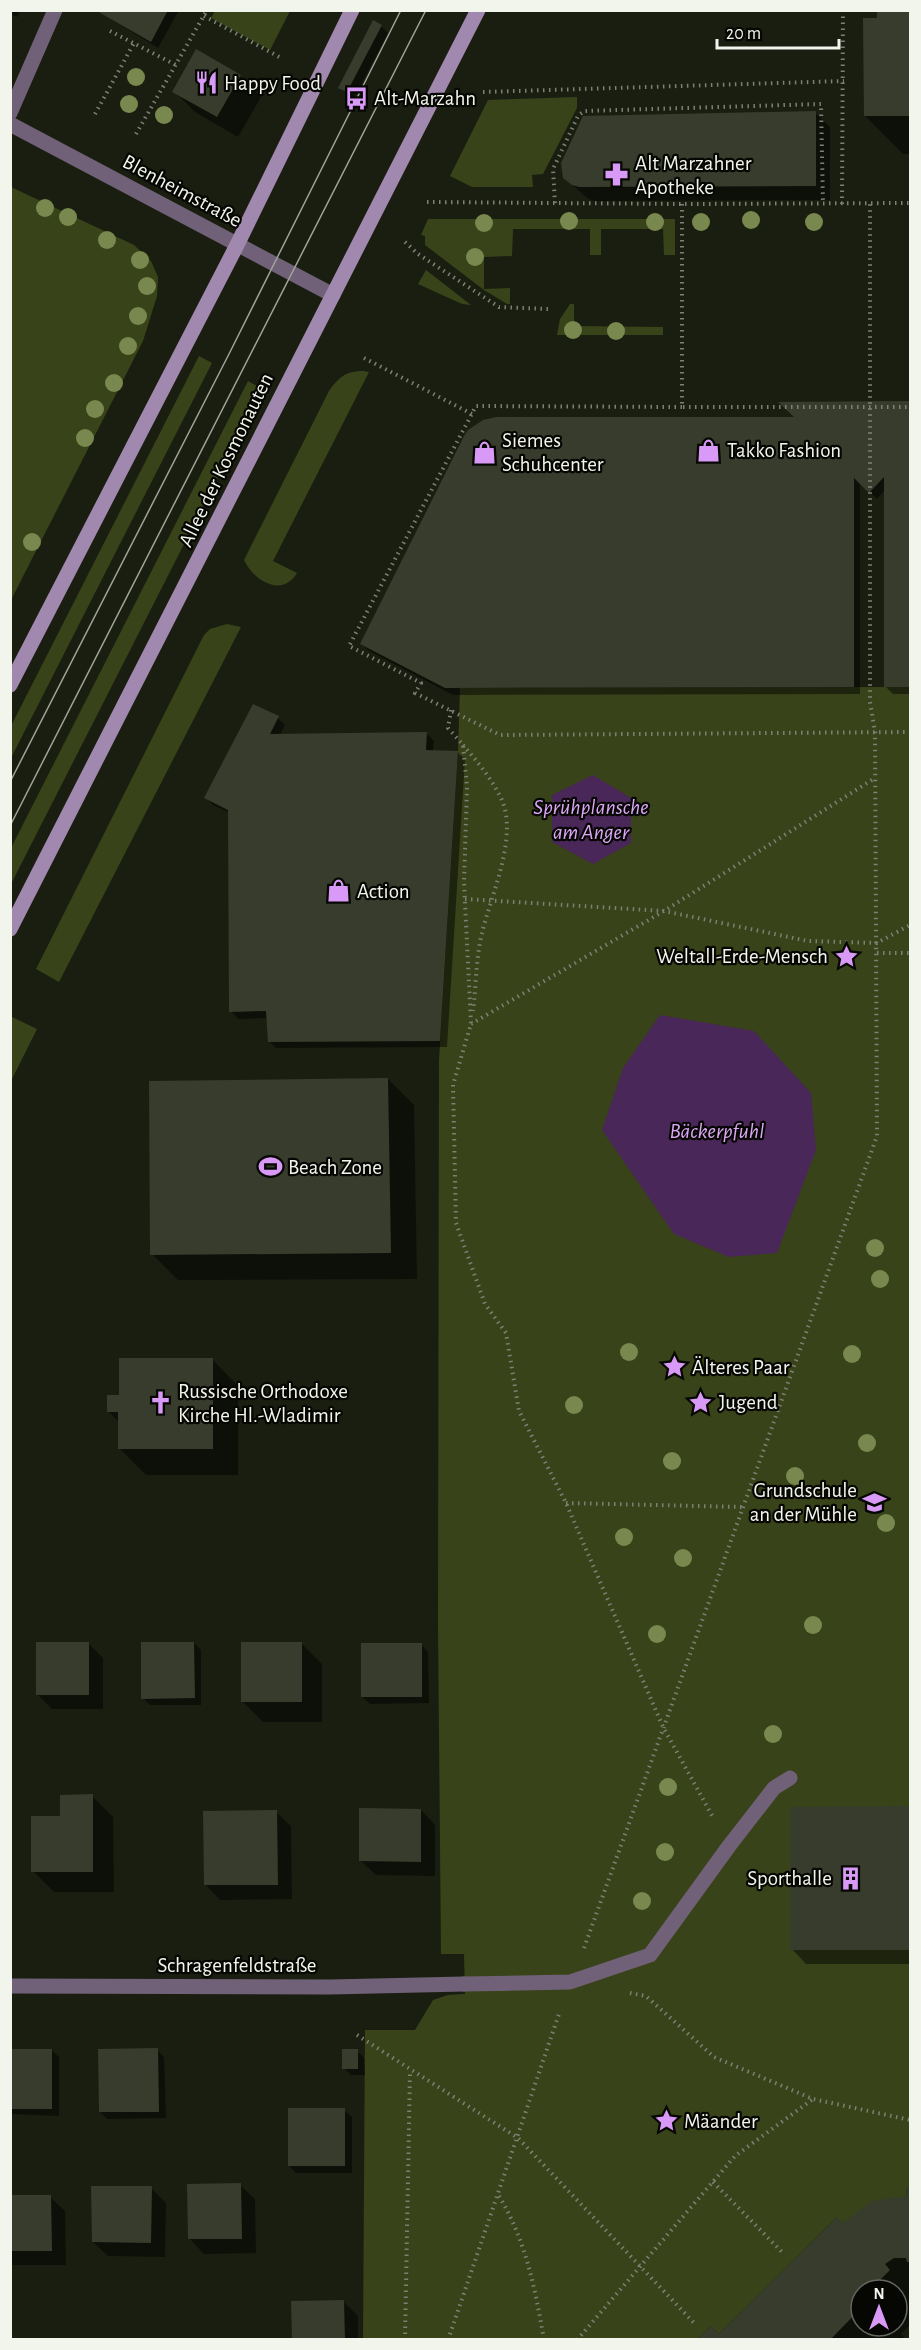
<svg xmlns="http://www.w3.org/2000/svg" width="921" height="2350" font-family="'Alegreya Sans',sans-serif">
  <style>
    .green { fill: #394319 }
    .water { fill: #492758 }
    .shadow { fill: #0007; fill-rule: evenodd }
    .building { fill: #383c2d }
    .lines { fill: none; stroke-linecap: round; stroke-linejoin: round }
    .path { stroke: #7d8074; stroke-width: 4; stroke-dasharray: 1.5 4.5; stroke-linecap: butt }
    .service { stroke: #706178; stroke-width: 15 }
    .minor { stroke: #706178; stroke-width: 15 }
    .secondary { stroke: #a188ae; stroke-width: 15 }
    .tram { stroke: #9fa398; stroke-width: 1.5 }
    .tree { fill: #79884e }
    .labels { text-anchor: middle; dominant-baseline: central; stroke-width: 4.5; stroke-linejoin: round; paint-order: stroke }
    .poi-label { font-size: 21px; fill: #f2f5ec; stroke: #060703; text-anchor: start }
    .street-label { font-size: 21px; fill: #f2f5ec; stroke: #060703 }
    .water-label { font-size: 22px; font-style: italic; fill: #dba7f6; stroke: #060703 }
  </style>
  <rect width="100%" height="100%" fill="#1a1e10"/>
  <path class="green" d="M215 11V10L290 11 270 50 211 18Z
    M577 97V108L543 174 532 175 533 187H472L450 176 488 100Z
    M11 187 134 245 151 261 158 277 157 296 143 341 11 600Z
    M428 219H675V255H664L663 229H601V255H590V229H513L512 256 484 257V289L510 288V304H507L484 290 425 245V236L421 235Z
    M426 270 471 305 462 304 418 284Z
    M570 304H574V326L663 327V335H557L560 319Z
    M199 356 212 363 11 758V726Z
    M363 371 369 372 273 561 297 573C282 598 254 581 244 560L329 391C339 377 346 371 363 371Z
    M248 381 263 389 11 884V848Z
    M227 624 241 627 59 982 36 969 204 635 210 629Z
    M910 687V2187H907L906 2196 843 2223 836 2218 719 2334 711 2326 697 2340H363L365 2030H415L433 2000 448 1995 465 1994 464 1954H441L438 1624 439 1060 458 751 460 688Z
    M12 1017 37 1029 11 1081 10 1020Z"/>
  <path class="water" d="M593 775 631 798V843L593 864 552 842V795Z
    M660 1015 754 1031 811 1093 816 1150 777 1253 729 1257 674 1234 602 1130 623 1068Z"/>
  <path class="shadow" d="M10 10H21L17 17 10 14Z
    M96 10H179L158 48Z
    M878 10H910V154H903L865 116Z
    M381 26 388 33 354 98 340 87Z
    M240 76 261 97 238 137 195 112 174 91Z
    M815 113 830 127V200L595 201 588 199 564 177Z
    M782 403H910V694H893L886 687 885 490 877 499 860 483V694L453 695 369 651 362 644 797 418Z
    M278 718 285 725 280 735 427 734 434 741 433 752H457L465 759 447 1047 276 1048 269 1041 268 1018 238 1019 231 1011 230 813 213 805 206 797Z
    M388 1079 414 1105 417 1279 178 1280 152 1254Z
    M212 1359 238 1386V1475H146L120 1449V1423L108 1411 120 1396Z
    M88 1643 103 1658V1709H52L38 1695Z
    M194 1643 201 1650V1705H150L143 1698Z
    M301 1643 322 1664V1722H263L242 1701Z
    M421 1644 428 1652 429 1703 370 1704 362 1697Z
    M92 1796 113 1817 114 1892H54L33 1871 61 1817Z
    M791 1808H910V1964H806L792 1949Z
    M421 1810 435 1825V1876L376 1875 361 1861Z
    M276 1812 291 1826 292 1899 220 1900 206 1885Z
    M10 2050H51L59 2057V2116L10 2114Z
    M157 2050 164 2057 166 2118 107 2119 100 2112Z
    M357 2051 364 2058 365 2075H351L344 2068Z
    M344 2110 352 2117V2173H296L289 2166Z
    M240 2185 255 2199 256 2253 204 2254 190 2239Z
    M151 2188 166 2203 165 2257 108 2256 93 2242Z
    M908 2189H910V2325L901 2334 906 2340H699L719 2336 843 2225 908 2198ZM861 2290H897V2326H861Z
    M10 2197H50L65 2211 66 2265H10Z
    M343 2301 358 2316V2340H293Z"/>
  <path class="building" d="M95 10H168L151 42Z
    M877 10H910V116H864L863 18H877Z
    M373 20 382 25 347 92 338 88Z
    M196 49 241 75 217 117 172 92Z
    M816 111V186L579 187 572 185 563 178 561 163 583 116Z
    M910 401V687H884V477L869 493 854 478V687L445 688 360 644 464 436 468 430 483 420 496 417H794L778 402Z
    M253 704 279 716 270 734 427 732 426 750 458 751 440 1041 268 1042 266 1011 229 1012 228 810 204 798Z
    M388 1078 391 1253 150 1255 149 1081Z
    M119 1358H213V1449H118V1412H107V1395H119Z
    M36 1642H89V1695H36Z
    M141 1642H194L195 1698 141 1699Z
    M241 1642H302V1702H241Z
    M361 1643H422V1697H361Z
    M93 1794V1872H31V1816H60V1795Z
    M910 1806V1950H790V1807Z
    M359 1808 421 1809V1862L359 1861Z
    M277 1810 278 1885H204L203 1811Z
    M158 2048 159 2112H99L98 2049Z
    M10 2049H52V2109H10Z
    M342 2049H358V2069H342Z
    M288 2108H345V2166H288Z
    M241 2183 242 2239H188L187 2184Z
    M91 2186H152L151 2243 92 2242Z
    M907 2187H910V2262H907L906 2258H894L885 2264 890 2270 870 2290H861V2308L830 2340H697L711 2326 719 2334 837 2217 843 2223 872 2201 906 2196Z
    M10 2195H51L52 2251H10Z
    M344 2300 345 2340H292L291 2301Z"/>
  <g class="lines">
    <path class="path" d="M204 16 283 59
      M110 31 176 65
      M483 92 844 81
      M95 114 134 43
      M136 134 207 10
      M427 202 682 204 910 203
      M555 203 553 169 578 116 584 111 821 104 823 204
      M682 204V407H910
      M842 204 843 10
      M405 242 418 254 499 307 548 309
      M364 358 472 414
      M682 407 476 406 349 646 421 683 415 693 500 735 910 732
      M451 710 448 728 463 745 467 787 464 882 471 1024 453 1085 456 1223 485 1304 506 1333 519 1411 566 1503 663 1727 714 1819
      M463 745C477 761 491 778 501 798 519 836 491 895 482 933 476 958 476 986 473 1011
      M465 899 664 911 808 941 877 943 910 925
      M877 953H910
      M471 1024 664 911 875 778
      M566 1503 742 1507
      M584 1948 877 1136 875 732 870 702V204
      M630 1993 646 1996 714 2057 813 2099 910 2120
      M357 2035 518 2138 696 2325
      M713 2182 782 2252
      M499 2196C526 2241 535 2288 544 2340
      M405 2340 410 2071
      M448 2340 560 2011
      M577 2340 735 2156 813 2099"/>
    <path class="service" d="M464 1984 570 1982 650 1955 729 1846 774 1788 790 1778"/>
    <path class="minor" d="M10 113 55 10
      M10 124 333 295
      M10 1986 330 1987 464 1984"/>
    <path class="secondary" d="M10 685 237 245 352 10
      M10 929 478 10"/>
    <path class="tram" d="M10 782 229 354 401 10
      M10 826 426 10"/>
  </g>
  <g class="tree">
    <circle cx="136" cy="77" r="9"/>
    <circle cx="129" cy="104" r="9"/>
    <circle cx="164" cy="115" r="9"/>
    <circle cx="45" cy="208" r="9"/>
    <circle cx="68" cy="217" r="9"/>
    <circle cx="751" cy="220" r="9"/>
    <circle cx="569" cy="221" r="9"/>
    <circle cx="655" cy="222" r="9"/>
    <circle cx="701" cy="222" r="9"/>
    <circle cx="814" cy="222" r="9"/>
    <circle cx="484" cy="223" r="9"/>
    <circle cx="107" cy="240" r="9"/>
    <circle cx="475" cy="257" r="9"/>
    <circle cx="140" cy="260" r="9"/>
    <circle cx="147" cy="286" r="9"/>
    <circle cx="138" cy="316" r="9"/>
    <circle cx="573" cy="330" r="9"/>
    <circle cx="616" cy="331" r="9"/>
    <circle cx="128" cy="346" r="9"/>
    <circle cx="114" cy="383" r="9"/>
    <circle cx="95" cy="409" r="9"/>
    <circle cx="85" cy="438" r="9"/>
    <circle cx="32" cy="542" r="9"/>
    <circle cx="875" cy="1248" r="9"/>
    <circle cx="880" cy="1279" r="9"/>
    <circle cx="629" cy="1352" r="9"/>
    <circle cx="852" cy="1354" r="9"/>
    <circle cx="574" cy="1405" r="9"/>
    <circle cx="867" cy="1443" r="9"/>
    <circle cx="672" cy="1461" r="9"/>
    <circle cx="795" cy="1476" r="9"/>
    <circle cx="886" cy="1523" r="9"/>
    <circle cx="624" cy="1537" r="9"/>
    <circle cx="683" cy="1558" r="9"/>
    <circle cx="813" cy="1625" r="9"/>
    <circle cx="657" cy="1634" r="9"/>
    <circle cx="773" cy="1734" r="9"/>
    <circle cx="668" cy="1787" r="9"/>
    <circle cx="665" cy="1852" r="9"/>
    <circle cx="642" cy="1901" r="9"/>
  </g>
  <defs>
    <symbol id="restaurant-bare" viewBox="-9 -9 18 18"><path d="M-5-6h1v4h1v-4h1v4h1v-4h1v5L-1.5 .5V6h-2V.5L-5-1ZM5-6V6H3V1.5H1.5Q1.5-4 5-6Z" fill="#d99af7" stroke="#060703" stroke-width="2.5" paint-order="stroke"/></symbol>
    <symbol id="bus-bare" viewBox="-9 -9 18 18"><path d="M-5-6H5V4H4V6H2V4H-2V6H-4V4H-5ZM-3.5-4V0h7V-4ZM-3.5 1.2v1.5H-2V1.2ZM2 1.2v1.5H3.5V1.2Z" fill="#d99af7" stroke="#060703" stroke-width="2.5" paint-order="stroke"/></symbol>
    <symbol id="pharmacy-bare" viewBox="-9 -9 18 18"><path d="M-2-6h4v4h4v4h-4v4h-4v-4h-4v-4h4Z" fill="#d99af7" stroke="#060703" stroke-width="2.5" paint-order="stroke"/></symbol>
    <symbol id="shop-bare" viewBox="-9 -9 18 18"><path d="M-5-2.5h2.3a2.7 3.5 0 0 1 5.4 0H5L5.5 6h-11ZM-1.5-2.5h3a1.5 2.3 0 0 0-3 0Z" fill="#d99af7" stroke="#060703" stroke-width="2.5" paint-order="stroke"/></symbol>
    <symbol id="sight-bare" viewBox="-9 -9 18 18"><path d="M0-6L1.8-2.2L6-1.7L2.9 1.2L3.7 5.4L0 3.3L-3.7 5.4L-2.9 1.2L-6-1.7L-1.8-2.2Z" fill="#d99af7" stroke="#060703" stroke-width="2.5" paint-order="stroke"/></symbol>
    <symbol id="stadium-bare" viewBox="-9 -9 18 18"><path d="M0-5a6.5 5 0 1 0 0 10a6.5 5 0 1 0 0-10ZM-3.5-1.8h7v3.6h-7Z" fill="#d99af7" stroke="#060703" stroke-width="2.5" paint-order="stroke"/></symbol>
    <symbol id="church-bare" viewBox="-9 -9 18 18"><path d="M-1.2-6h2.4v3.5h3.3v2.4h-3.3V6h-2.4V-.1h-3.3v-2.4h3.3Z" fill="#d99af7" stroke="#060703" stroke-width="2.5" paint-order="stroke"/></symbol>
    <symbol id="school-bare" viewBox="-9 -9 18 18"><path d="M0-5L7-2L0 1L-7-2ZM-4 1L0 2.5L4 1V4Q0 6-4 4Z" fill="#d99af7" stroke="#060703" stroke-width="2.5" paint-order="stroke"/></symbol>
    <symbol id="building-bare" viewBox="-9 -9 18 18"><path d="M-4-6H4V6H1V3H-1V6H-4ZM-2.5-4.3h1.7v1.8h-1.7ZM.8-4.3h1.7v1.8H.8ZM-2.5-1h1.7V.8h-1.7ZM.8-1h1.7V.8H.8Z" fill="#d99af7" stroke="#060703" stroke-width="2.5" paint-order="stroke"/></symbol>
  </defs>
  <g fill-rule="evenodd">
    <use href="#restaurant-bare" x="190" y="66" width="33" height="33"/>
    <use href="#bus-bare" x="340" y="82" width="33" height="33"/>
    <use href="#pharmacy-bare" x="600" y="158" width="33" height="33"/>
    <use href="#shop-bare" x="692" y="434" width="33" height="33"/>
    <use href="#shop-bare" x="468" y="436" width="33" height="33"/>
    <use href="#shop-bare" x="322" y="874" width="33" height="33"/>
    <use href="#sight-bare" x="830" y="940" width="33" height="33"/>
    <use href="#stadium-bare" x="254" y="1150" width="33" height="33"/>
    <use href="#sight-bare" x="658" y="1350" width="33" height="33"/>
    <use href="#sight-bare" x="684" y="1386" width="33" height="33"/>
    <use href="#church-bare" x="144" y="1386" width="33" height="33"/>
    <use href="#school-bare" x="858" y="1486" width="33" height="33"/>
    <use href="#building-bare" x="834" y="1862" width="33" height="33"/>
    <use href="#sight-bare" x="650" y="2104" width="33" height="33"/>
  </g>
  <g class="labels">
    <g class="poi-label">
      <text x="224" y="83">Happy Food</text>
      <text x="374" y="98">Alt-Marzahn</text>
      <text x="635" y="163">Alt Marzahner<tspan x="635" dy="24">Apotheke</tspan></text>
      <text x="502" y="440">Siemes<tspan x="502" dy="24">Schuhcenter</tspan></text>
      <text x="727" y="450">Takko Fashion</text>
      <text x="357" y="891">Action</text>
      <text x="828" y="956" text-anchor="end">Weltall-Erde-Mensch</text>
      <text x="288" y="1167">Beach Zone</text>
      <text x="692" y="1367">Älteres Paar</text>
      <text x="178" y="1391">Russische Orthodoxe<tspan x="178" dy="24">Kirche Hl.-Wladimir</tspan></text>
      <text x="719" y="1402">Jugend</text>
      <text x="857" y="1490" text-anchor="end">Grundschule<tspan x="857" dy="24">an der Mühle</tspan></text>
      <text x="832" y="1878" text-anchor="end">Sporthalle</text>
      <text x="684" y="2121">Mäander</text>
    </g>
    <g class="street-label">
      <text transform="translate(182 191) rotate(28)">Blenheimstraße</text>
      <text transform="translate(226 460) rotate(-64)">Allee der Kosmonauten</text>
      <text x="237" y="1965">Schragenfeldstraße</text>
    </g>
    <g class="water-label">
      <text x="591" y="807">Sprühplansche<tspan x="591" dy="25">am Anger</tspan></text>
      <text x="717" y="1131">Bäckerpfuhl</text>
    </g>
  </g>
  <rect width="921" height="2350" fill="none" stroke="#f2f5ec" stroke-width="24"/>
  <g transform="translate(879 2308)"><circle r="28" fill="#060703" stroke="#646660" stroke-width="1.5"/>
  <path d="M0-4.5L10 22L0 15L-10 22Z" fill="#d99af7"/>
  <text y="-9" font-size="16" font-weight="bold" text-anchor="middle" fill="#f2f5ec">N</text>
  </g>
  <path d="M717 39v9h122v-9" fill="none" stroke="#f2f5ec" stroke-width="3"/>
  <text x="726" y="39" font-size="18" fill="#f2f5ec" stroke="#060703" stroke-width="4.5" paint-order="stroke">20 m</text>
</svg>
